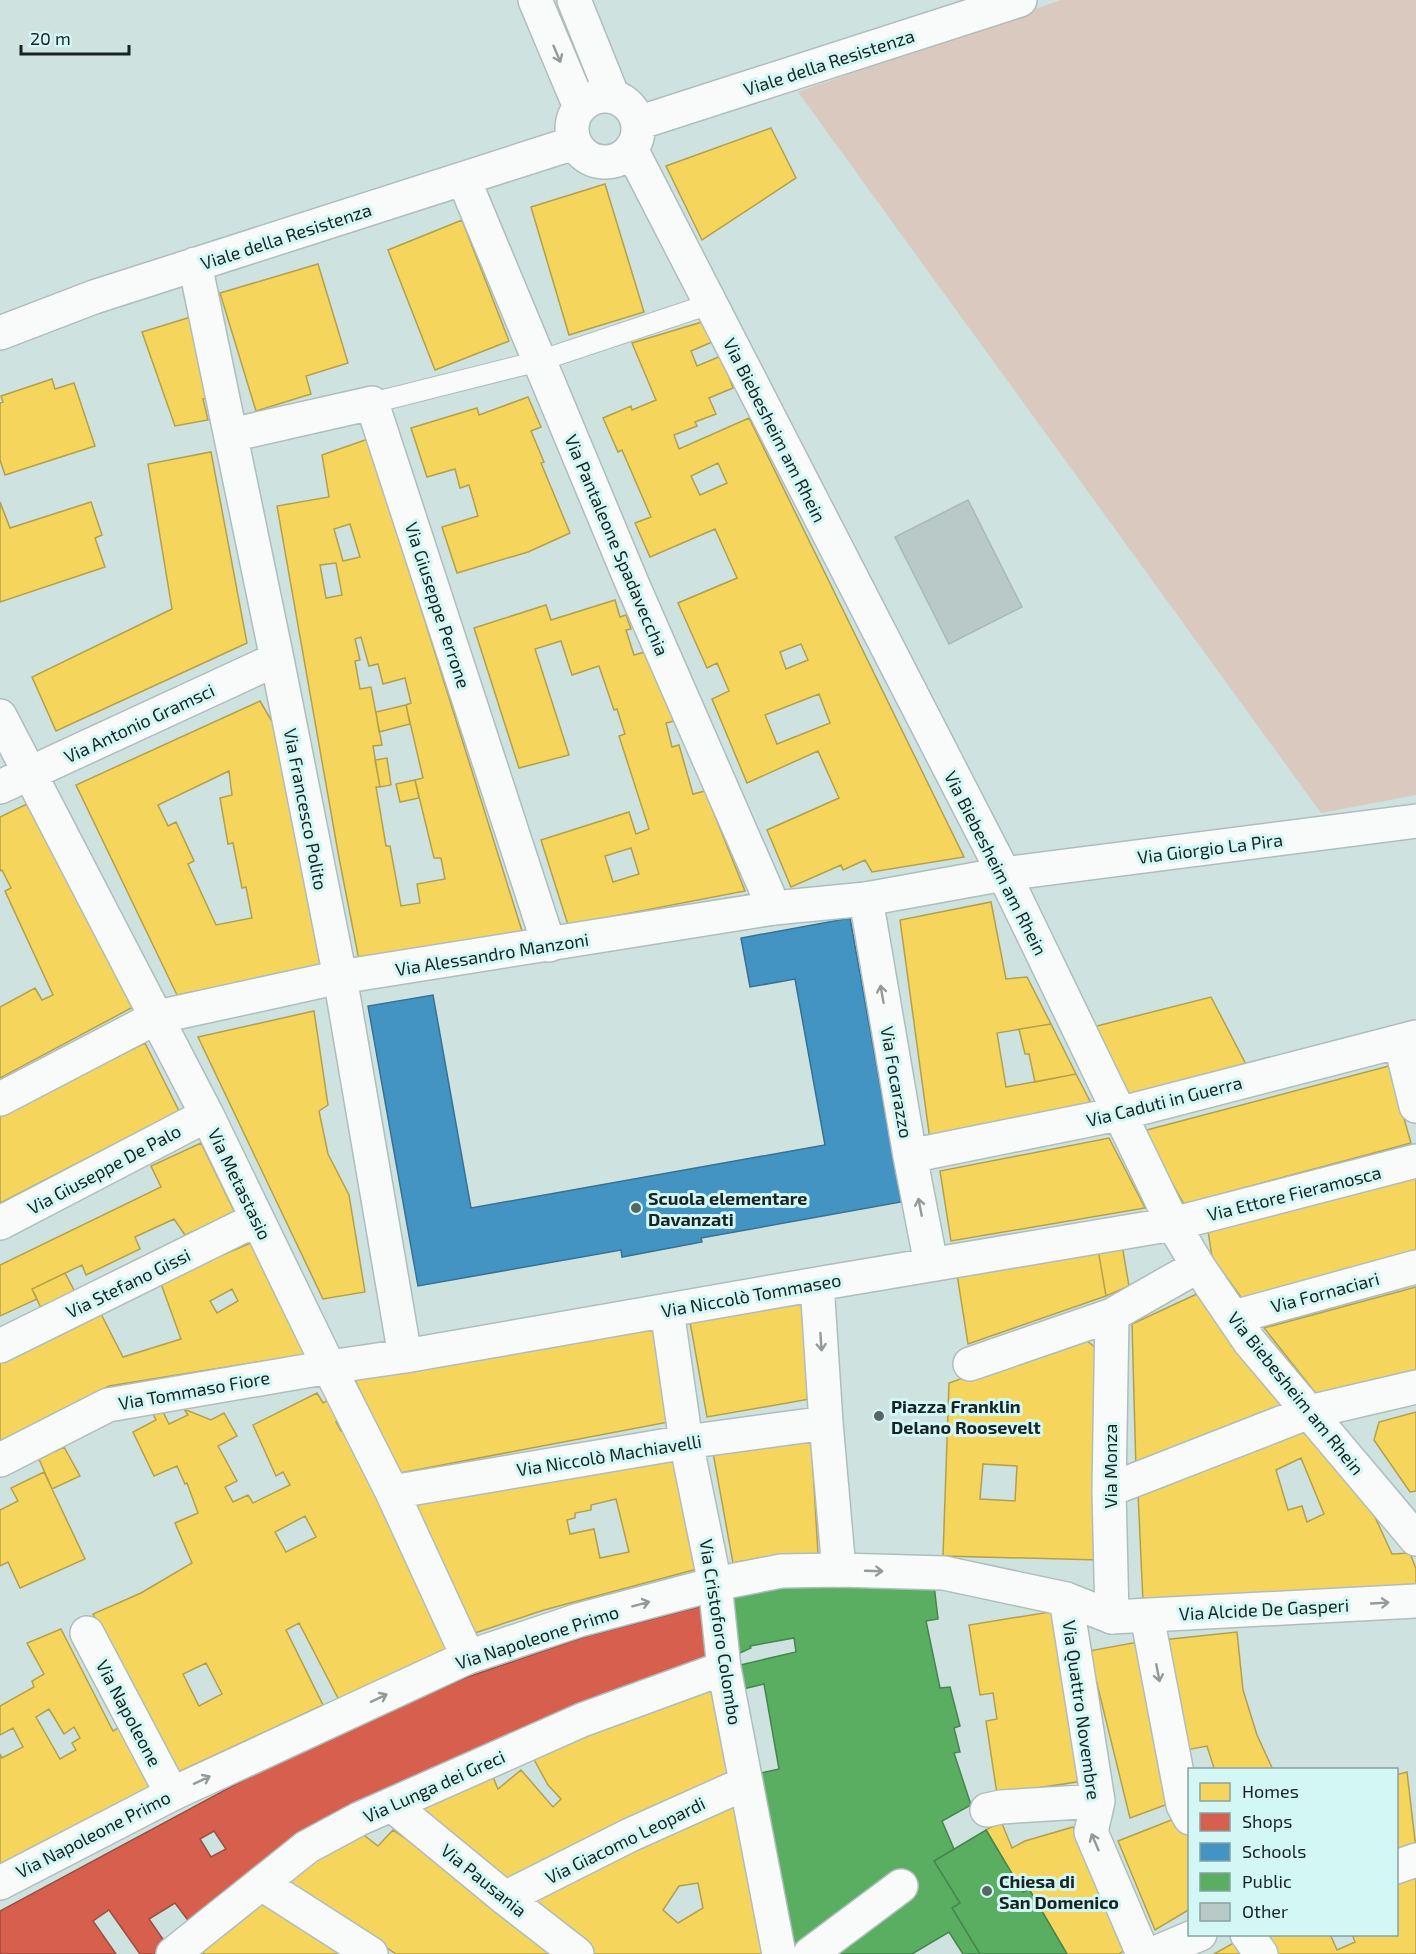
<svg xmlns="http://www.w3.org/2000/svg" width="1416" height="1954" font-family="'Exo 2',sans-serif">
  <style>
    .green { fill: #dac9be }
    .homes { fill: #f6d55c; stroke: #b3a04b; stroke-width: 1.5; fill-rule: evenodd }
    .shops { fill: #d6604d; stroke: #9d4e40; stroke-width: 1.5; fill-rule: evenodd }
    .schools { fill: #4393c3; stroke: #367293; stroke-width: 1.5 }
    .public { fill: #5aae61; stroke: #46854e; stroke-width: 1.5 }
    .building { fill: #b9c9c7; stroke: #aab9b8; stroke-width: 1.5 }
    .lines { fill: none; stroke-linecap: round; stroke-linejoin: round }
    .lane-casing { stroke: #aebebd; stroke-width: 22 }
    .street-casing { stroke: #aebebd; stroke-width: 36 }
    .secondary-casing { stroke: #aebebd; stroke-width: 36 }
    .lane { stroke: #f8fbfa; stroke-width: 20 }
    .street { stroke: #f8fbfa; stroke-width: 33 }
    .secondary { stroke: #f8fbfa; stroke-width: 33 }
    .oneway { stroke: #939a99 }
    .poi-dot { fill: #576665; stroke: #d3f7f4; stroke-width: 2 }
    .labels { text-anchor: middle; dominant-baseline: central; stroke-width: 6; stroke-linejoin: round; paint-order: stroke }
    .street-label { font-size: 18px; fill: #172423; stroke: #d3f7f4 }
    .poi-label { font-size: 18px; font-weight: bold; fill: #172423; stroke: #d3f7f4; text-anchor: start }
  </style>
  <rect width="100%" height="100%" fill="#cee2e0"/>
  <path class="green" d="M1061 0H1416V795L1321 813 798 92Z"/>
  <path class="homes" d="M771 128 796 178 702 240 666 166Z
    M605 184 644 312 569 335 531 207Z
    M462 220 509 341 435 370 388 250Z
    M318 264 348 363 306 376 311 394 256 411 220 293Z
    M194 316 211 398 203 399 208 420 175 426 142 332Z
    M702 322 712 342 691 351 697 366 721 356 733 388 709 398 716 414 695 422 697 426 674 435 679 449 749 418 964 857 872 872 865 860 843 870 841 865 791 887 767 830 839 798 818 751 747 783 712 699 729 691 717 663 707 668 678 603 737 578 715 529 650 557 635 523 651 517 622 450 618 452 603 418 631 406 632 410 656 400 632 343ZM718 463 727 483 700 495 691 476ZM801 644 808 660 786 669 780 652ZM819 694 830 723 777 744 765 715Z
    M52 379 55 389 74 383 95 446 5 475 0 460V403L3 402 1 396Z
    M528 397 541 427 531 431 544 462 541 463 570 533 528 552 457 573 442 527 478 516 469 485 460 488 455 469 427 477 411 428 477 408 479 415Z
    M368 439 522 931 359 960 339 858 277 506 329 497 322 455ZM350 524 360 557 343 561 334 529ZM336 563 342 595 326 598 320 565ZM361 637 369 666 378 664 383 684 405 678 411 703 406 705 423 778 415 780 434 858H441L445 879 417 884 420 903 401 906 390 846H386L376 787H380L373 746 382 745 371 687 360 689 355 661 360 660 355 639Z
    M211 452 247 643 56 731 32 677 172 609 148 464Z
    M0 502 10 528 91 502 102 535 95 538 105 567 0 602Z
    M615 600 620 617 626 615 631 629 626 630 634 655 645 652 674 721 666 723 672 747 679 745 693 794 705 791 745 891 568 925 541 840 629 812 636 834 649 829 619 736 625 734 617 709 614 710 599 666 572 675 561 641 535 649 569 755 519 768 474 628 546 605 551 620ZM631 848 639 874 613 882 605 856Z
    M260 701 274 725 321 969 177 995 76 785ZM229 771 232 795 220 798 228 844 233 843 242 888 246 887 252 918 216 925 188 864 194 861 176 822 168 826 158 805Z
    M406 705 410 724 379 732 376 712Z
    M387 758 391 785 380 787 375 760Z
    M415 780 419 798 400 802 396 784Z
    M33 801 135 1006 0 1078V1007L35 988 42 1000 53 995 5 891 11 888 2 870 0 871V817Z
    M991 902 1006 979 1027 977 1051 1024 997 1033 1006 1087 1076 1074 1094 1109 930 1140 900 920Z
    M1211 997 1249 1070 1130 1104 1093 1027Z
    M314 1011 328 1105 319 1111 328 1154 349 1195 365 1292 323 1299 198 1037Z
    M1051 1024 1076 1074 1035 1082 1029 1054H1025L1019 1029Z
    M145 1043 179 1111 0 1203V1115Z
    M1389 1066 1411 1143 1184 1204 1143 1131Z
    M1109 1138 1145 1208 951 1241 940 1171Z
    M201 1143 235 1213 185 1235 174 1219 135 1237 140 1249 86 1275 82 1265 32 1289 37 1299 0 1316V1265L161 1187 151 1166Z
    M1416 1175V1255L1243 1300 1212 1257 1208 1231Z
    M256 1241 308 1354 109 1386 0 1443V1362L100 1312 123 1357 181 1339 160 1281ZM232 1289 238 1301 217 1313 210 1301Z
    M1122 1245 1129 1286 1106 1296 1098 1249Z
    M1098 1249 1106 1296 968 1344 957 1274Z
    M65 1273 75 1292 41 1308 32 1289Z
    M1416 1287V1375L1321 1400 1264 1328Z
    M1199 1293 1288 1408 1136 1471 1132 1324Z
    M802 1302 810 1399 707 1417 690 1322Z
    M656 1327 674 1421 400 1473 355 1380Z
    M1081 1336 1097 1349 1100 1560 943 1556 949 1383ZM983 1464 1017 1466 1015 1501 980 1499Z
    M317 1393 323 1403 333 1397 344 1419 336 1422 341 1431 346 1430 450 1647 339 1700 299 1623 286 1630 323 1705 172 1775 93 1614 141 1593 192 1563 175 1523 198 1513 187 1483 185 1484 177 1466 154 1476 133 1432 156 1420 153 1414 162 1410 169 1424 188 1415 184 1409 211 1420 224 1413 237 1436 218 1446 237 1481 225 1487 233 1502 248 1495 253 1503 290 1485 283 1472 276 1476 253 1425ZM305 1516 316 1537 286 1552 275 1532ZM206 1663 222 1694 199 1706 183 1674Z
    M1416 1412V1491L1410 1492 1374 1440 1379 1422Z
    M1304 1422 1363 1491 1392 1554 1410 1553 1416 1569V1589L1143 1602 1138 1493ZM1301 1458 1324 1514 1307 1522 1302 1506 1288 1510 1276 1470Z
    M811 1434 818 1554 771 1556 733 1563 712 1447Z
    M64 1447 80 1476 52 1489 39 1459Z
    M679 1455 701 1568 544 1610 475 1633 414 1503ZM616 1499 629 1552 600 1558 594 1529 570 1534 567 1520 575 1518V1513L591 1510V1505Z
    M44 1472 85 1559 20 1588 8 1562 0 1566V1510L18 1501 11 1488Z
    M1056 1611 1083 1781 997 1794 986 1721 997 1719 993 1693 980 1695 969 1625Z
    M61 1629 113 1731 122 1726 153 1787 0 1865V1754L2 1758 23 1747 13 1728 0 1735V1706L34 1687 32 1681 44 1674 27 1643ZM49 1709 64 1734 74 1727 80 1738 72 1743 76 1750 60 1759 36 1717Z
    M1237 1632 1243 1690 1257 1735 1273 1770H1210L1214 1768 1207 1746 1186 1750 1162 1640Z
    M1138 1642 1176 1801 1130 1818 1089 1651Z
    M718 1683 735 1774 505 1886 410 1805 490 1770 498 1789 521 1770 553 1807 561 1799 548 1785 531 1754Z
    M1407 1772 1416 1849 1396 1857V1775Z
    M738 1796 767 1954H595L528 1896ZM698 1883 703 1908 678 1923 663 1910 679 1886Z
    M1179 1817 1190 1839V1909L1155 1930 1118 1841Z
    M1001 1821 1012 1848 1025 1841 1073 1827 1129 1947 1119 1954H1067L1029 1889 1023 1892 986 1830Z
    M356 1829 378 1846 393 1830 440 1861 560 1954H396L287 1880Z
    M1416 1872V1954H1272L1261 1934H1330L1337 1950 1355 1942 1352 1934H1396V1876Z
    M266 1897 354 1954H205L200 1951Z
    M1237 1941 1245 1954H1214Z"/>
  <path class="shops" d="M706 1605 717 1662 611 1700 193 1927 175 1903 149 1919 169 1948 161 1954H140L109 1910 93 1921 116 1954H1L0 1952V1911L253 1775 332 1735 465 1678 584 1637ZM214 1831 226 1849 211 1857 200 1839Z"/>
  <path class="schools" d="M850 918 901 1202 701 1238 702 1242 622 1257 621 1250 418 1286 368 1006 433 995 471 1208 825 1145 795 979 750 987 741 938Z"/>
  <path class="public" d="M797 1585H934L938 1619 926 1621 940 1688 950 1687 960 1726 954 1728 960 1752 954 1753 971 1805 942 1821 954 1849 934 1861 960 1903 952 1908 980 1954H963L949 1932 912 1954H828L916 1895 905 1877 795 1948 756 1774 779 1769 764 1684 743 1689 740 1665 796 1652 794 1638 750 1646 751 1648 738 1654 730 1597Z
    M986 1830 1023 1892 1029 1889 1067 1954H980L952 1908 960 1903 934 1861Z"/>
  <path class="building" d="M968 500 1022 607 949 644 895 537Z"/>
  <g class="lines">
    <defs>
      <path id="lane" d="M372 403 539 361 710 304"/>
      <path id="street" d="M535 0 580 107
        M574 0 613 97
        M572 129a33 33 0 1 1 66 0a33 33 0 1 1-66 0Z
        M638 123 1020 0
        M631 149 1004 874 1173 1224 1198 1266 1249 1341 1416 1539
        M464 180 632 583 774 908
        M195 264 277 659 340 977 405 1356
        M0 333 94 297 574 143
        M231 435 372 403 549 945
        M0 716 207 1115 329 1367 392 1492 468 1657
        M0 787 277 659
        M866 899 910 1156 931 1264
        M1400 1041 1416 1106
        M910 1156 1118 1114 1416 1037
        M0 1223 207 1115
        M817 1284 826 1423 839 1570
        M667 1310 686 1442 715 1584 724 1668 779 1954
        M1112 1315 1109 1490 1112 1617
        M1234 1317 1416 1267
        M0 1346 257 1219
        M970 1364 1112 1315 1198 1266
        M0 1460 108 1405 329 1367 405 1356 817 1284 1173 1224 1416 1161
        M1109 1490 1309 1412 1416 1387
        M392 1492 686 1442 826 1423
        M1066 1599 1098 1801 1091 1832 1143 1954
        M1147 1616 1183 1805 1190 1818
        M87 1633 172 1794
        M392 1805 505 1898 577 1954
        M987 1810 1001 1807 1098 1801
        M1396 1867 1416 1860
        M262 1884 371 1954
        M505 1898 630 1835 746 1783
        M1247 1934 1261 1954
        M173 1954 307 1847 359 1819 582 1720 724 1668
        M810 1954 901 1886
        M1153 1954 1200 1934"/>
      <path id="secondary" d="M0 1099 157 1017 340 977 774 908 866 899 1004 874 1416 821
        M0 1883 172 1794 468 1657 579 1620 715 1584 781 1571 839 1570 944 1573 1066 1599 1112 1617 1416 1601"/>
    </defs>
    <use href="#lane" class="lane-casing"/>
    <use href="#street" class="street-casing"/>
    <use href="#secondary" class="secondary-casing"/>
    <use href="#lane" class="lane"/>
    <use href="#street" class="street"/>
    <use href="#secondary" class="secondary"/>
  </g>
  <defs><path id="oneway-shaft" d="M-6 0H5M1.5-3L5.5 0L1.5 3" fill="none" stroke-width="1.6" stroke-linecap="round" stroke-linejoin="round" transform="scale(1.5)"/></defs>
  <g class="oneway">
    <use href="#oneway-shaft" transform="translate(557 54) rotate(67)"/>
    <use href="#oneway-shaft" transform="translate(882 994) rotate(-100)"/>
    <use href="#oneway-shaft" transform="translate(920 1207) rotate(-101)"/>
    <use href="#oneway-shaft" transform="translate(821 1342) rotate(86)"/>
    <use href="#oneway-shaft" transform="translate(874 1571) rotate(2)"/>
    <use href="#oneway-shaft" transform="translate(1380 1603) rotate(-3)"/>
    <use href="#oneway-shaft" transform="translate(641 1604) rotate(-15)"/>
    <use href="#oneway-shaft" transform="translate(1158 1673) rotate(79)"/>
    <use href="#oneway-shaft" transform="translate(379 1698) rotate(-25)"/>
    <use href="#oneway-shaft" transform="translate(202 1780) rotate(-25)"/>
    <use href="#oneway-shaft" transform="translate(1095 1842) rotate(-113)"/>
  </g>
  <g class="poi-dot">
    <circle cx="636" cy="1208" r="6"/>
    <circle cx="879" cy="1416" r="6"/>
    <circle cx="987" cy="1891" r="6"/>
  </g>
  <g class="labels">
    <g class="street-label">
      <text transform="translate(829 62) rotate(-18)">Viale della Resistenza</text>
      <text transform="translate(286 236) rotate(-18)">Viale della Resistenza</text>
      <text transform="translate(775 430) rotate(63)">Via Biebesheim am Rhein</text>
      <text transform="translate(617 545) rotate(67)">Via Pantaleone Spadavecchia</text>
      <text transform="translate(438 605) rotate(72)">Via Giuseppe Perrone</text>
      <text transform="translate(139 723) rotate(-25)">Via Antonio Gramsci</text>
      <text transform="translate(306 809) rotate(79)">Via Francesco Polito</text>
      <text transform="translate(1210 848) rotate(-7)">Via Giorgio La Pira</text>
      <text transform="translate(996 863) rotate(63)">Via Biebesheim am Rhein</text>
      <text transform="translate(492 954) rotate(-9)">Via Alessandro Manzoni</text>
      <text transform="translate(897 1082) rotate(80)">Via Focarazzo</text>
      <text transform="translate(1164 1101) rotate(-14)">Via Caduti in Guerra</text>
      <text transform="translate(104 1169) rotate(-28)">Via Giuseppe De Palo</text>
      <text transform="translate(240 1184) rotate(64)">Via Metastasio</text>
      <text transform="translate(1294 1193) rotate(-14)">Via Ettore Fieramosca</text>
      <text transform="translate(128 1283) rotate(-26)">Via Stefano Gissi</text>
      <text transform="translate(1325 1292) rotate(-15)">Via Fornaciari</text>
      <text transform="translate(751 1295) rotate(-10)">Via Niccolò Tommaseo</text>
      <text transform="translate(194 1390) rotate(-10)">Via Tommaso Fiore</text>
      <text transform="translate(1296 1393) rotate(51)">Via Biebesheim am Rhein</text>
      <text transform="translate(609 1455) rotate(-9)">Via Niccolò Machiavelli</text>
      <text transform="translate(1110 1466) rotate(-90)">Via Monza</text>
      <text transform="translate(1264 1609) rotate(-3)">Via Alcide De Gasperi</text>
      <text transform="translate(721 1632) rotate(81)">Via Cristoforo Colombo</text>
      <text transform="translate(537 1637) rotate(-18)">Via Napoleone Primo</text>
      <text transform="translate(1082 1710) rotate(82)">Via Quattro Novembre</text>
      <text transform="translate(129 1713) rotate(62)">Via Napoleone</text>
      <text transform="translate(434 1786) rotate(-24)">Via Lunga dei Greci</text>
      <text transform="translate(93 1834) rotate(-27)">Via Napoleone Primo</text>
      <text transform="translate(625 1840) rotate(-26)">Via Giacomo Leopardi</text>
      <text transform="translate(484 1880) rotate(39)">Via Pausania</text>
    </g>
    <g class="poi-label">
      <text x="648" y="1198">Scuola elementare<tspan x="648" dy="21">Davanzati</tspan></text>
      <text x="891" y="1406">Piazza Franklin<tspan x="891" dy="21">Delano Roosevelt</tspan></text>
      <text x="999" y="1881">Chiesa di<tspan x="999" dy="21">San Domenico</tspan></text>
    </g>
  </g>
  <rect x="1188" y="1768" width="210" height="168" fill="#d3f7f4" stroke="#88a3a0" stroke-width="1.5"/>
  <rect x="1200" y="1783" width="30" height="18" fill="#f6d55c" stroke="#88a3a0" stroke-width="1.5"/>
  <text x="1242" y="1798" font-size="18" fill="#172423">Homes</text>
  <rect x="1200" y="1813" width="30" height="18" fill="#d6604d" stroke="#88a3a0" stroke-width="1.5"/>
  <text x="1242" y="1828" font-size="18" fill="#172423">Shops</text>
  <rect x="1200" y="1843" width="30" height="18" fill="#4393c3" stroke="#88a3a0" stroke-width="1.5"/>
  <text x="1242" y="1858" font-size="18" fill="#172423">Schools</text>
  <rect x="1200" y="1873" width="30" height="18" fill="#5aae61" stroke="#88a3a0" stroke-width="1.5"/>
  <text x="1242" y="1888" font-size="18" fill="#172423">Public</text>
  <rect x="1200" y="1903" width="30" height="18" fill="#b9c9c7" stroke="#88a3a0" stroke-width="1.5"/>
  <text x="1242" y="1918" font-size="18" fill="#172423">Other</text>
  <path d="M21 45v9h108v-9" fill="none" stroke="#172423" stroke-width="3"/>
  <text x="30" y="45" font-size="18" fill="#172423" stroke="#d3f7f4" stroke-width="4.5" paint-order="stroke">20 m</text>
</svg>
